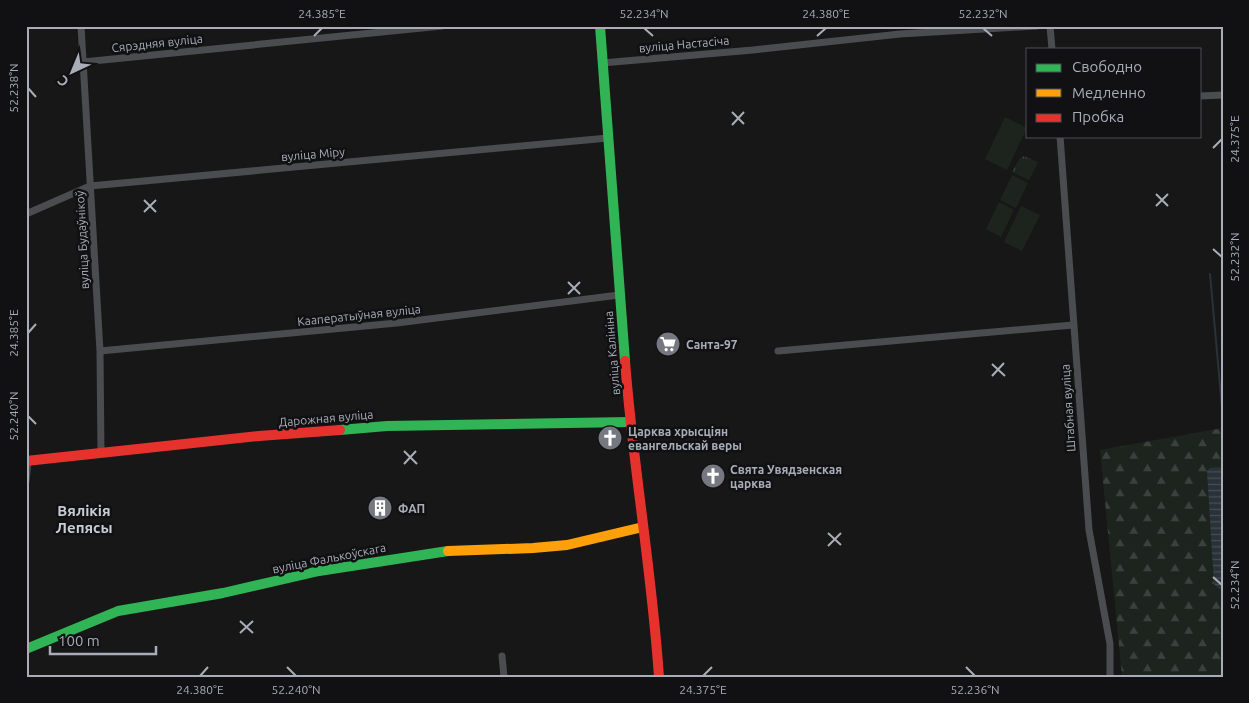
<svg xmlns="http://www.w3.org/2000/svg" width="1249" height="703" font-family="Ubuntu,sans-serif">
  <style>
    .grass { fill: url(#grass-tufts) }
    .forest { fill: url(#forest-firs) }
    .garden { fill: #1d241e }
    .water { fill: url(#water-rules) }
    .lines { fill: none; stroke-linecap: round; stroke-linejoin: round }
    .stream { stroke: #2a3239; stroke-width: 2 }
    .street { stroke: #4b4c50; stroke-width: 7 }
    .fast { stroke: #30b455; stroke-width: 10 }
    .slow { stroke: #ff9f0a; stroke-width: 10 }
    .jam { stroke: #e5322d; stroke-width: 10 }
    .ticks { fill: none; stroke: #a8adb8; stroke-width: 2 }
    .labels { text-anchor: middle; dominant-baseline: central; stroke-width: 5; stroke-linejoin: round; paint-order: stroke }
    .street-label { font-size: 12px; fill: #a8adb8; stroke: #111113 }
    .poi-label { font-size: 12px; font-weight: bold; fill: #a8adb8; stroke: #111113; text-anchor: start }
    .quarter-label { font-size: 15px; font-weight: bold; fill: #c9ccd4; stroke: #111113 }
    .neatline { fill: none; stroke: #a8adb8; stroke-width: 2 }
    .ticks-label { font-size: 12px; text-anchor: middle; fill: #a8adb8 }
  </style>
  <defs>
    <pattern id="grass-tufts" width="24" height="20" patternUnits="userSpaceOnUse" patternTransform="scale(1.25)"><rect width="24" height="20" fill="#1d241e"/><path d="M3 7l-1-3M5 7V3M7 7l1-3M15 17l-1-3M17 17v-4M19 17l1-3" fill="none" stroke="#3b413d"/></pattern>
    <pattern id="forest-firs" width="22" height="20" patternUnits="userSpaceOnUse" patternTransform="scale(1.25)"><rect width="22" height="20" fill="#1d241e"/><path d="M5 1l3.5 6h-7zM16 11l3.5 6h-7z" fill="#3b413d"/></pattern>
    <pattern id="water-rules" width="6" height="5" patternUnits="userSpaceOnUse" patternTransform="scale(1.25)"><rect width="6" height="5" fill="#2a3239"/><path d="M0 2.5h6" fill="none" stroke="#464d54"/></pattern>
  </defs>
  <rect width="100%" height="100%" fill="#171717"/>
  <path class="grass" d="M1024 156 1038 162 1029 180 1012 172 1020 158Z"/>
  <path class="forest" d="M1223 428V677H1122L1100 450Z"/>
  <path class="garden" d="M1005 117 1027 128 1007 170 985 159Z
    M1012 175 1028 183 1016 208 1000 200Z
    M999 202 1014 210 1001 237 986 229Z
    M1021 206 1040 215 1022 251 1004 242Z"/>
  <path class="water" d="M1223 467V589H1219L1214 584 1207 471 1210 468Z"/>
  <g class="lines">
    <path class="stream" d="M1210 274 1223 419"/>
    <path class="street" d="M81 26 100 351 101 453
      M1050 26 1052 49
      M83 62 442 26
      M602 63 753 50 900 34 1037 26
      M1200 96 1223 95
      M1060 136 1089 530 1110 644V677
      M26 214 90 186 608 138
      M100 351 397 323 619 295
      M778 351 1073 325
      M26 481 28 462
      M502 656 504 677"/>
    <path class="fast" d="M600 26 625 361
      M340 430 387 426 630 422
      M26 649 118 611 223 593 319 571 448 551"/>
    <path class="slow" d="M448 551 533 548 567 545 643 527"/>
    <path class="jam" d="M625 361C633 467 652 571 659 677
      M26 461 259 436 340 430"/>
  </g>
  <path class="ticks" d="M644 28 653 36M983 28 992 36M314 36 322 28M817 36 826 28M28 88 36 97M732 112 744 124M732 125 744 112M1213 148 1222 139M1156 194 1168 206M144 200 156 212M1156 206 1168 194M144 212 156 200M1213 249 1222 257M568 282 580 294M568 294 580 282M28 333 36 324M992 364 1005 376M992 376 1004 363M28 416 36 424M404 451 417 464M404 464 416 451M828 533 841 545M828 546 841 533M1213 577 1222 585M240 621 253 633M240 633 253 621M287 667 296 676M966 667 975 676M200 676 208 667M703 676 712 667"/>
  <defs>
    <symbol id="supermarket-disc" viewBox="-11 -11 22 22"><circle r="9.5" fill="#757880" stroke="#111113"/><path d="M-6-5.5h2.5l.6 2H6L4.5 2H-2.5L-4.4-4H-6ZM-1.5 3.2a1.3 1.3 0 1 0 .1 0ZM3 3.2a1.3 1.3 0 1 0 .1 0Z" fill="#fff"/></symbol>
    <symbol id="church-disc" viewBox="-11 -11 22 22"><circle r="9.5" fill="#757880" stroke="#111113"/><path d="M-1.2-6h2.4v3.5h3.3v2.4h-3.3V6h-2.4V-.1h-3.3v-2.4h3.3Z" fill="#fff"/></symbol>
    <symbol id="building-disc" viewBox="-11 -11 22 22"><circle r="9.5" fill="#757880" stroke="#111113"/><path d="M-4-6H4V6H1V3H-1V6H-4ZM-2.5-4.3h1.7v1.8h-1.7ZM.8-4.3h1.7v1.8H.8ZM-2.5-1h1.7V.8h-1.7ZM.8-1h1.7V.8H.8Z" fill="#fff"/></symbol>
  </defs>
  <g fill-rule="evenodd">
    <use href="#supermarket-disc" x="654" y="330" width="28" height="28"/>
    <use href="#church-disc" x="596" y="424" width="28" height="28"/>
    <use href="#church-disc" x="699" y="462" width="28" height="28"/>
    <use href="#building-disc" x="366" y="494" width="28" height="28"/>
  </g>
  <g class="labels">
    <g class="street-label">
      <text transform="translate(157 43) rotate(-6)">Сярэдняя вуліца</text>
      <text transform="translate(684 44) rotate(-5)">вуліца Настасіча</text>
      <text transform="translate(313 154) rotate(-5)">вуліца Міру</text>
      <text transform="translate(82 240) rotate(-93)">вуліца Будаўнікоў</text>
      <text transform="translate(359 315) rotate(-6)">Кааператыўная вуліца</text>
      <text transform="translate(612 353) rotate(-95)">вуліца Калініна</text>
      <text transform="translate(1068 408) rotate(-94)">Штабная вуліца</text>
      <text transform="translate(326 418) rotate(-5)">Дарожная вуліца</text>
      <text transform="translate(329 558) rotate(-11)">вуліца Фалькоўскага</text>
    </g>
    <g class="poi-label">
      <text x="686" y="344">Санта-97</text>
      <text x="628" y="431">Царква хрысціян<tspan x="628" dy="14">евангельскай веры</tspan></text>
      <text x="730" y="469">Свята Увядзенская<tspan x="730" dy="14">царква</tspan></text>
      <text x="398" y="508">ФАП</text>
    </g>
    <g class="quarter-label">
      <text x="84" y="510">Вялікія<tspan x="84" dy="17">Лепясы</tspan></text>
    </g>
  </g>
  <rect width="1249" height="703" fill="none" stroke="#111113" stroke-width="55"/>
  <rect x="1026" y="48" width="175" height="90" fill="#111113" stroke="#4d4f55"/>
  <rect x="1036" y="64" width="25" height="8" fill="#30b455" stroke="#4d4f55"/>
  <text x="1072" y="72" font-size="15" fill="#a8adb8">Свободно</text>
  <rect x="1036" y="89" width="25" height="8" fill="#ff9f0a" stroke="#4d4f55"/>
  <text x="1072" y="98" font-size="15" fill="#a8adb8">Медленно</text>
  <rect x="1036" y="114" width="25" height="8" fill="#e5322d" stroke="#4d4f55"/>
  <text x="1072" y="122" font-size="15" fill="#a8adb8">Пробка</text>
  <g transform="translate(72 72) rotate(224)" stroke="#111113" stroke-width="4" paint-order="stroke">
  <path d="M0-4L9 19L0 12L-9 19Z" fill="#a8adb8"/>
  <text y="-8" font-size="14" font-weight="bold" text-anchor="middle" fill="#a8adb8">С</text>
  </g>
  <path d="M50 646v8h106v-8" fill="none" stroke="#a8adb8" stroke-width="2.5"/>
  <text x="58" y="646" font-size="15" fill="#a8adb8" stroke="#111113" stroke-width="4" paint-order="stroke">100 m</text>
  <rect x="28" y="28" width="1194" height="648" class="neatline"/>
  <g class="ticks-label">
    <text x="322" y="18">24.385°E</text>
    <text x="644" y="18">52.234°N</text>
    <text x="826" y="18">24.380°E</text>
    <text x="983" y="18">52.232°N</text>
    <text transform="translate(14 88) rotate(-90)" y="4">52.238°N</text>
    <text transform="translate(1235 139) rotate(-90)" y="4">24.375°E</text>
    <text transform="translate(1235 257) rotate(-90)" y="4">52.232°N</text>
    <text transform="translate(14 333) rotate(-90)" y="4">24.385°E</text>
    <text transform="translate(14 416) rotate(-90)" y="4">52.240°N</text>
    <text transform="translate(1235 585) rotate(-90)" y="4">52.234°N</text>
    <text x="200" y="694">24.380°E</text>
    <text x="296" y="694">52.240°N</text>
    <text x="703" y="694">24.375°E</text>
    <text x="975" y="694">52.236°N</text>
  </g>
</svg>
